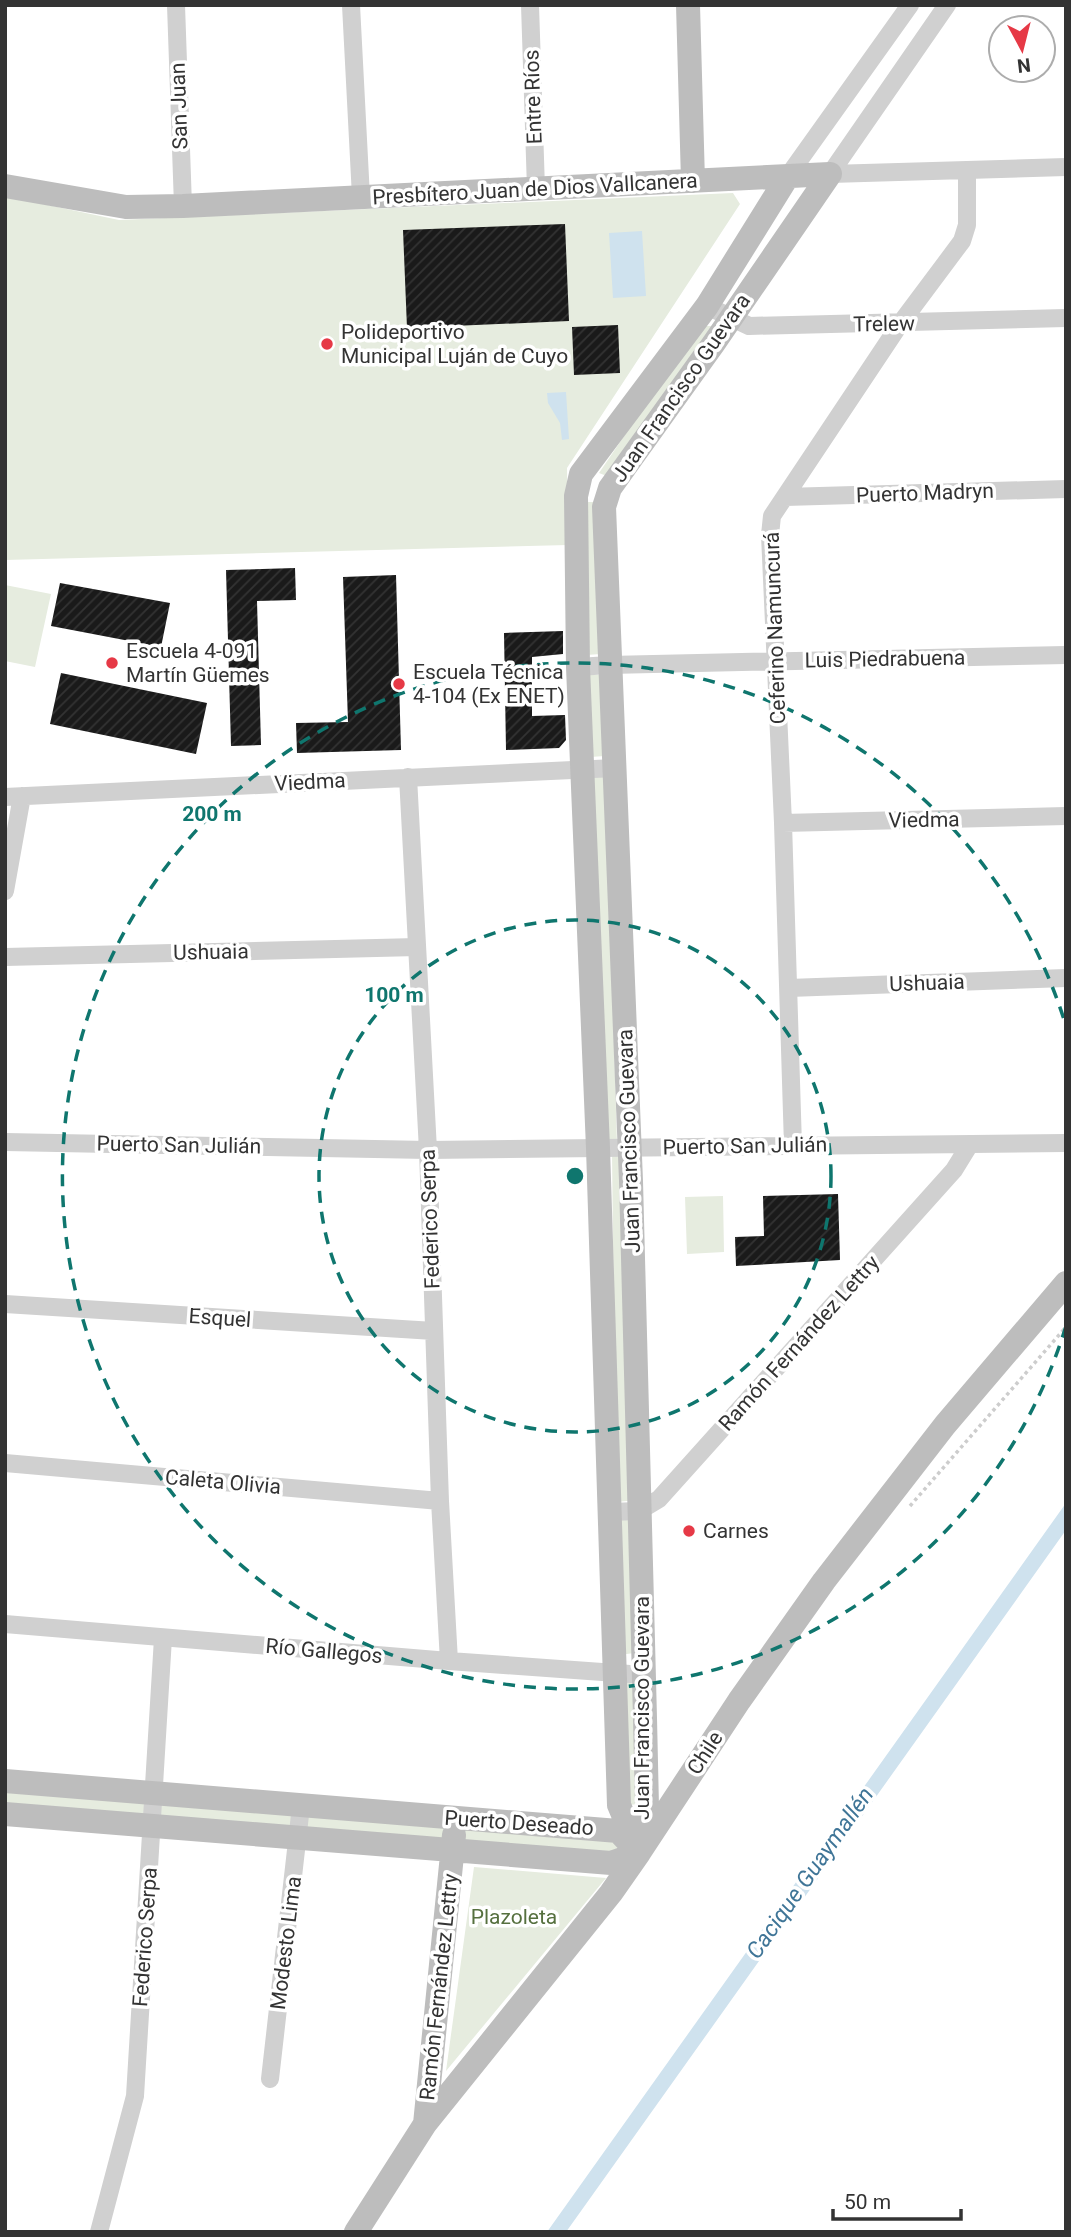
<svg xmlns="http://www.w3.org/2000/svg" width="1071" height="2237" font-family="Roboto,sans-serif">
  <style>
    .park { fill: #e6ecdf }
    .water { fill: #cfe2ee }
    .building { fill: url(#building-hatch) }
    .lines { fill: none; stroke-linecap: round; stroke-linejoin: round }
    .path { stroke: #cdcdcd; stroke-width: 3.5; stroke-dasharray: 3.5 3.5; stroke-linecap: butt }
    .street { stroke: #d0d0d0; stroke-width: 18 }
    .secondary { stroke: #bdbdbd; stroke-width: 24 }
    .ring { fill: none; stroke: #0f766e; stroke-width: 3.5; stroke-dasharray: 12 9 }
    .poi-dot { fill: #e63946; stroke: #fff; stroke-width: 2.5 }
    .labels { text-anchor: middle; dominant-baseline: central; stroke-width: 7; stroke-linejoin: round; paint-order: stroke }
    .street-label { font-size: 21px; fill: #333; stroke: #fff }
    .poi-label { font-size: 21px; fill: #333; stroke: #fff; text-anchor: start }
    .park-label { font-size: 21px; fill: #56703f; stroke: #fff }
    .water-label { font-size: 23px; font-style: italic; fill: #3f7597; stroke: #fff }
    .centre { fill: #0f766e; stroke: #fff; stroke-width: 3.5 }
    .ring-label { font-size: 21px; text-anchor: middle; font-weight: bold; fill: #0f766e; stroke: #fff; stroke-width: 7; stroke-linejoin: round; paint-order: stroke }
  </style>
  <defs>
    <pattern id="building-hatch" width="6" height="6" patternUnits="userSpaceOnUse" patternTransform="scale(1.75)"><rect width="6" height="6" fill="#1a1a1a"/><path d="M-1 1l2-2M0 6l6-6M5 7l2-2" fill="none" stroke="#333"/></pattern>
  </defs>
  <rect width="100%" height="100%" fill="#fff"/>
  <path class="park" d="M733 193 740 204 567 468 568 545 5 560V196L119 220Z
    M699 326H717L612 478 599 473Z
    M581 502H596L601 654 586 655Z
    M5 585 51 594 35 667 5 661Z
    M588 675H603L605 756 590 757Z
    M591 775H606L617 1144H602Z
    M628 1151 638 1500 616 1502 612 1153Z
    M723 1196 724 1252 687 1254 685 1197Z
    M639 1514 642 1652 619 1655 613 1515Z
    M638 1673 642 1804 626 1805 620 1674Z
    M5 1781 618 1831 639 1853 5 1814Z
    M474 1867 606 1878 446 2071Z"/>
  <path class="water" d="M642 231 646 296 613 298 609 233Z
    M566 392 569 439 562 440 560 423 548 403 547 393Z
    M1066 1503V1530L591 2197 566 2232H547Z"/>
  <path class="building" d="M565 224 569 321 407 328 403 230Z
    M618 325 620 373 574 375 572 327Z
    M295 568 296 600 257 601 261 745 231 746 226 570Z
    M396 575 401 750 297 753 296 723 348 722 343 577Z
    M60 583 170 603 161 647 51 626Z
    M563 631V654L532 657V716L565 715 566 740 559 748 506 750 504 633Z
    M61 673 207 703 196 754 50 724Z
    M838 1194 840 1260 736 1266 735 1237 764 1236 763 1196Z"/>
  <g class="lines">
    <path class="path" d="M910 1506 1066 1327"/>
    <path class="street" d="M176 5 183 206
      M351 5 361 197
      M530 5 536 189
      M830 174 1066 167
      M830 174 947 5
      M788 176 910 5
      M707 306 749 326 1066 318
      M785 497 1066 489
      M578 667 609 665 1066 655
      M408 777 428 1150 440 1501 449 1661
      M5 797 615 768
      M783 823 1066 816
      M5 891 22 796
      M5 957 417 947
      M789 988 1066 978
      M5 1142 428 1150 1066 1143
      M793 1146 783 823 770 535 772 516 900 324 962 241 967 225V170
      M5 1304 434 1331
      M5 1463 440 1501
      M609 1512 639 1511 659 1499 954 1170 970 1144
      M5 1624 449 1661 644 1675
      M270 2079 301 1806
      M99 2232 135 2096 163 1638"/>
    <path class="secondary" d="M688 5 693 181
      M5 186 126 207 183 206 830 174
      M5 1781 618 1831 636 1850
      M5 1814 611 1863 639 1853
      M639 1853 647 1807 645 1718 631 1181 604 507 610 488 714 343 830 174
      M639 1853 619 1805 598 1148 578 667 576 496 581 474 707 306 788 176
      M425 2124 454 1835
      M356 2232 425 2124 611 1893 639 1853 739 1701 824 1581 945 1425 1066 1283"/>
  </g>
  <g class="ring">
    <circle cx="575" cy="1176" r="256"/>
    <path d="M1066 1326A513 513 0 1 1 1066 1026"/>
  </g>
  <g class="poi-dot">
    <circle cx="327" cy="344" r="7"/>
    <circle cx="112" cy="663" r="7"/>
    <circle cx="399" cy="684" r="7"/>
    <circle cx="689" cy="1531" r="7"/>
  </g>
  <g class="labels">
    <g class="street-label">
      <text transform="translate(533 97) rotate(-92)">Entre Ríos</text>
      <text transform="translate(179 106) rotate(-92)">San Juan</text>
      <text transform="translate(535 189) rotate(-3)">Presbítero Juan de Dios Vallcanera</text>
      <text transform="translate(884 324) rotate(-1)">Trelew</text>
      <text transform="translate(681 388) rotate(-55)">Juan Francisco Guevara</text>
      <text transform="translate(925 493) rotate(-2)">Puerto Madryn</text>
      <text transform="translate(775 628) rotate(-92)">Ceferino Namuncurá</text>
      <text transform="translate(885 659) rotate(-1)">Luis Piedrabuena</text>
      <text transform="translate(310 782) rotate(-3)">Viedma</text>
      <text transform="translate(924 820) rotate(-1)">Viedma</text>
      <text transform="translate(211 952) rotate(-1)">Ushuaia</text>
      <text transform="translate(927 983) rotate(-2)">Ushuaia</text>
      <text transform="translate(629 1141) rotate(-92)">Juan Francisco Guevara</text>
      <text transform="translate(179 1145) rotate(1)">Puerto San Julián</text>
      <text transform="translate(745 1146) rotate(-1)">Puerto San Julián</text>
      <text transform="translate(430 1219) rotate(-92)">Federico Serpa</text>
      <text transform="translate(220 1318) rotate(4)">Esquel</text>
      <text transform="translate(799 1343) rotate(-48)">Ramón Fernández Lettry</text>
      <text transform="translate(223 1482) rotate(5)">Caleta Olivia</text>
      <text transform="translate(324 1651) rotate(5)">Río Gallegos</text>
      <text transform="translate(642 1708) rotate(-90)">Juan Francisco Guevara</text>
      <text transform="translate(705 1753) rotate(-57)">Chile</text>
      <text transform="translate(519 1823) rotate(4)">Puerto Deseado</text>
      <text transform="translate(145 1937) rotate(-86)">Federico Serpa</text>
      <text transform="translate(286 1943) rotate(-83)">Modesto Lima</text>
      <text transform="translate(439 1987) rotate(-84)">Ramón Fernández Lettry</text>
    </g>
    <g class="poi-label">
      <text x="341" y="332">Polideportivo<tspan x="341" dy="24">Municipal Luján de Cuyo</tspan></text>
      <text x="126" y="651">Escuela 4-091<tspan x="126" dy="24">Martín Güemes</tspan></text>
      <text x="413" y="672">Escuela Técnica<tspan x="413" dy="24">4-104 (Ex ENET)</tspan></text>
      <text x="703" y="1531">Carnes</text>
    </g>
    <g class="park-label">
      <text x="514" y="1917">Plazoleta</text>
    </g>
    <g class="water-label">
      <text transform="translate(810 1873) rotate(-55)">Cacique Guaymallén</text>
    </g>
  </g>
  <circle cx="575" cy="1176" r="10" class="centre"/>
  <g class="ring-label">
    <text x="212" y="821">200 m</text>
    <text x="394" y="1002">100 m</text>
  </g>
  <rect width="1071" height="2237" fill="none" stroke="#333333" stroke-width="14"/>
  <g transform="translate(1022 49) rotate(173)"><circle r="33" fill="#ffffff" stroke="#adadad" stroke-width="2"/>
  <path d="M0-5L12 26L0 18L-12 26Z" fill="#e63946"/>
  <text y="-10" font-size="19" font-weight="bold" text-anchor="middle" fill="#333333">N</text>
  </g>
  <path d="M833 2209v10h128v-10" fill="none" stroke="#333333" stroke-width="3.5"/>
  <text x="844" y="2209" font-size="21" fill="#333333" stroke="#ffffff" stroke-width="5" paint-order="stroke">50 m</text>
</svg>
